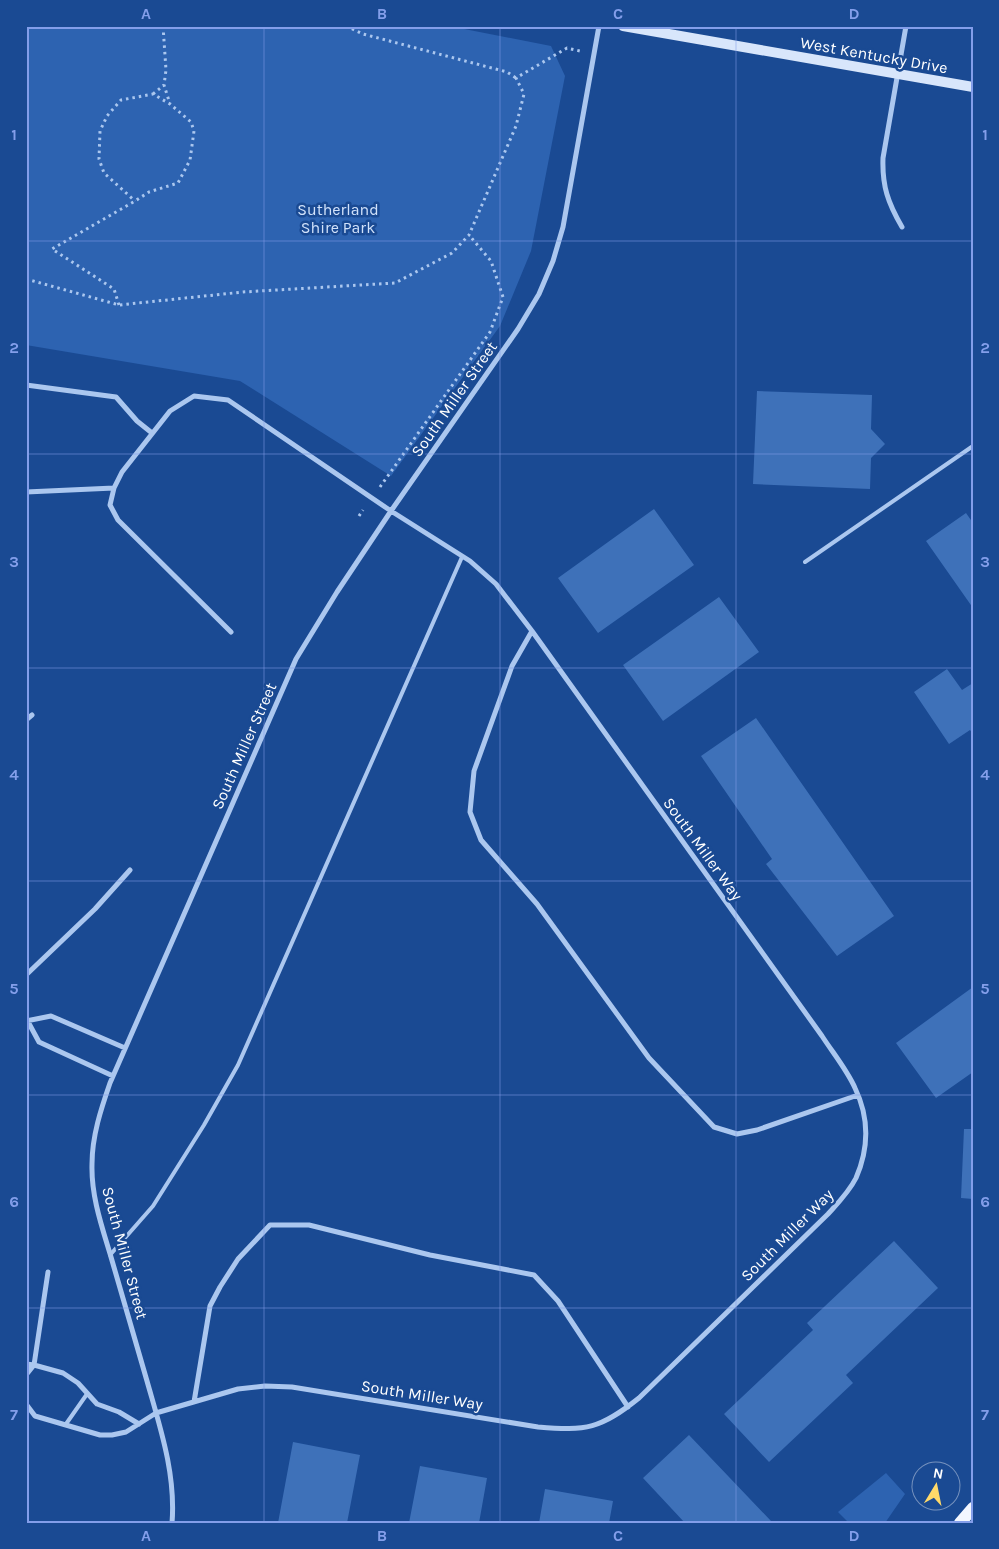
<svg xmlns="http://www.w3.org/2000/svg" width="999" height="1549" font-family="Karla,sans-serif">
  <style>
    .green { fill: #2d63b1 }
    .building { fill: #3e71b9 }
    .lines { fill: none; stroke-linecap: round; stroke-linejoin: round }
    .path { stroke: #abc7ef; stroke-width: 3; stroke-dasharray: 2.5 4; stroke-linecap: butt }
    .lane { stroke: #abc7ef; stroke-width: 4 }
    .street { stroke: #abc7ef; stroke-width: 5 }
    .secondary { stroke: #d8e6fb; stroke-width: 10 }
    .primary { stroke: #f3f7ff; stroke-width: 12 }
    .grid { fill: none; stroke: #839eea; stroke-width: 1; stroke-opacity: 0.55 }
    .labels { text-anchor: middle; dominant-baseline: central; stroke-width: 5; stroke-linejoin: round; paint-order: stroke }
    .street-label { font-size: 16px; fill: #fff; stroke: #1a4a93 }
    .park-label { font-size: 16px; fill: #d1e2fb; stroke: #1a4a93 }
    .neatline { fill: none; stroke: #839eea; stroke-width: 2 }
    .grid-label { font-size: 16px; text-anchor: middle; font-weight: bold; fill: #839eea }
  </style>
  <rect width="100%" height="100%" fill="#1a4a93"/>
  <path class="green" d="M26 26H449L551 46 565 76 531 251 500 326 391 476 240 381 26 345Z
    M886 1473 905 1494 885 1523H849L838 1512Z"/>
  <path class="building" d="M757 391 872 395 871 429 885 444 871 458 870 489 753 484Z
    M654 509 694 565 598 633 558 578Z
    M966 513 973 523V608L926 541Z
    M719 597 759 652 663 721 623 665Z
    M947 669 962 690 973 683V734L970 730 949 744 914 692Z
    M756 718 894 916 837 956 766 864 772 859 701 756Z
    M973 987V1072L936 1098 896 1043Z
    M964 1129H973V1199L961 1198Z
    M894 1241 938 1288 846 1375 853 1383 769 1462 724 1414 813 1330 807 1323Z
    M689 1435 771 1521 769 1523H685L643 1478Z
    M293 1442 360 1455 347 1523H278Z
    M420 1466 487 1478 479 1523H409Z
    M545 1489 613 1501 609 1523H539Z"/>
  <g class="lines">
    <path class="path" d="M163 26 166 70 164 85 170 104
      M346 26 363 34 507 72 516 78
      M153 94 164 85
      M26 279 119 305 243 292 395 283 452 253 469 235 516 126 524 94 516 78 567 48 580 51
      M119 305 114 289 52 249 135 201 149 192 178 183 190 160 194 131 191 122 170 104 153 94 121 100 107 116 100 131 99 159 104 173 135 201
      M380 487 490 332 503 297 491 261 469 235
      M359 516 363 510"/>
    <path class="lane" d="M805 562 973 446
      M110 1255 153 1206 204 1125 238 1065 462 557
      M66 1424 87 1394"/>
    <path class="street" d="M902 227C888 203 882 186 883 158L906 26
      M26 385 116 397 137 421 152 433
      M26 492 114 488
      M532 631 512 666 474 771 470 812 481 840 537 904 649 1058 714 1127 737 1134 757 1130 858 1095
      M26 720 32 715
      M26 975 95 909 130 870
      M26 1018 39 1042 113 1076
      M26 1021 51 1016 125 1048
      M48 1272 34 1365 63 1373 78 1383 97 1404 119 1412 139 1424
      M26 1364 34 1365 26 1375
      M194 1402 210 1306 220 1287 238 1259 270 1225H309L430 1255 534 1275 558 1301 628 1407
      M26 1404 35 1416 100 1435H112L126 1432 156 1413 238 1389 265 1386 292 1387 538 1427C587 1431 600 1429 639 1398L828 1214C838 1203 849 1192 856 1178 869 1148 869 1117 855 1088 847 1070 833 1053 822 1036L532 631 496 584 470 561 391 511 228 400 194 396 170 411 122 472 114 488 110 505 118 520 231 632
      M172 1523C176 1474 160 1427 147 1381 135 1340 123 1298 111 1257 102 1227 91 1196 92 1164 92 1136 101 1109 110 1083L296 659 337 592 391 511 518 329 539 294 553 261 563 227 599 26"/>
    <path class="secondary" d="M623 26 973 87"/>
    <path class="primary" d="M960 1523 973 1508"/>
  </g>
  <path class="grid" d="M264 26V1523M500 26V1523M736 26V1523M26 241H973M26 454H973M26 668H973M26 881H973M26 1095H973M26 1308H973"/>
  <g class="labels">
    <g class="street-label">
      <text transform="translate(874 55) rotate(10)">West Kentucky Drive</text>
      <text transform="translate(454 399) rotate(-55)">South Miller Street</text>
      <text transform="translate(244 746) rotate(-66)">South Miller Street</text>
      <text transform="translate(703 849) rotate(54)">South Miller Way</text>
      <text transform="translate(787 1235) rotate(-45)">South Miller Way</text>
      <text transform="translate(125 1253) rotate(75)">South Miller Street</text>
      <text transform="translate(422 1395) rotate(9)">South Miller Way</text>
    </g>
    <g class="park-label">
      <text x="338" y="209">Sutherland<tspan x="338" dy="18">Shire Park</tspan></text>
    </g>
  </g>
  <rect width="999" height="1549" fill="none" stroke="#1a4a93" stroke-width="55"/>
  <g transform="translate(936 1486) rotate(10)"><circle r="24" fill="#1a4a93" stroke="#7692be"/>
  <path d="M0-4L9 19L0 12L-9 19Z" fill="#ffd969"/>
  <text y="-8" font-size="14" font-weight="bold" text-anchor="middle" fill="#ffffff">N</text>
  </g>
  <rect x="28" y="28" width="944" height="1494" class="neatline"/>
  <g class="grid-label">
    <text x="146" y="19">A</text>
    <text x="382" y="19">B</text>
    <text x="618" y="19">C</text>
    <text x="854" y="19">D</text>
    <text x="14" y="140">1</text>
    <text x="985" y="140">1</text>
    <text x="14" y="353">2</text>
    <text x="985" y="353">2</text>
    <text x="14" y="567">3</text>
    <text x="985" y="567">3</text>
    <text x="14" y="780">4</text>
    <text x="985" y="780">4</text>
    <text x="14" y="994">5</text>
    <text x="985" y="994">5</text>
    <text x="14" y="1207">6</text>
    <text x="985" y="1207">6</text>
    <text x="14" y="1420">7</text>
    <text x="985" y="1420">7</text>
    <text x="146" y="1541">A</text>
    <text x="382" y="1541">B</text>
    <text x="618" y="1541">C</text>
    <text x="854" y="1541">D</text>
  </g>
</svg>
